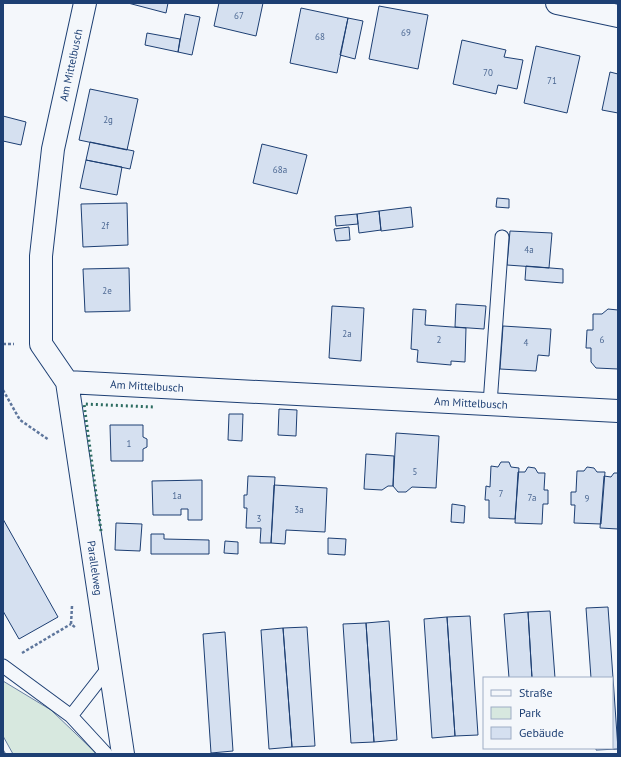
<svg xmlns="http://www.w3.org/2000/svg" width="621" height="757" font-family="'PT Sans',sans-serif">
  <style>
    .green { fill: #d7e8df; stroke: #687fa3 }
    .building { fill: #d5e0f0; stroke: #1d3f73 }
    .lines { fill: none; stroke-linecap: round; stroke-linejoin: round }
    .lane-casing { stroke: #1d3f73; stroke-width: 15 }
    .street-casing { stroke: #1d3f73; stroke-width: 24 }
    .path { stroke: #5e769c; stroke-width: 2.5; stroke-dasharray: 3 2; stroke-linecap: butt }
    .lane { stroke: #f4f7fb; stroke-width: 13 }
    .street { stroke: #f4f7fb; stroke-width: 22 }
    .hedge { stroke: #2c6c60; stroke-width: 3; stroke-dasharray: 2 3; stroke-linecap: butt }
    .labels { text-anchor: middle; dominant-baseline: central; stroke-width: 3; stroke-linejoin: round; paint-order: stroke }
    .number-label { font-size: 9px; fill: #4b6792 }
    .street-label { font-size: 11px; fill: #1d3f73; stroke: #f4f7fb }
  </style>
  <rect width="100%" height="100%" fill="#f4f7fb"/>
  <path class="green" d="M3 681 51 710 97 754H13L3 736Z"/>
  <path class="building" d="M128 3H168L166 13Z
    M219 3H263L256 36 214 26Z
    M379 6 428 15 418 69 369 59Z
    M301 8 348 18 337 73 290 63Z
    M185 14 200 17 192 55 178 52Z
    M348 18 363 21 355 59 340 55Z
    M147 33 180 39 178 52 145 45Z
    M462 40 506 50 504 57 523 60 517 89 498 85 496 94 453 84Z
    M536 46 580 56 567 113 524 103Z
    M610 72 618 74V113L602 110Z
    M90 89 138 99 127 150 79 140Z
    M3 116 26 122 21 145 3 141Z
    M90 142 134 151 130 169 86 160Z
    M262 144 307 155 297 194 253 183Z
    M86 160 122 167 117 195 80 188Z
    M497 198 509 199V208L496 207Z
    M127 203 128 245 83 247 81 204Z
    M411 207 413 227 381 231 379 211Z
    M379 211 381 230 359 233 357 214Z
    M357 214 358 224 336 226 335 216Z
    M349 227 350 240 336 241 334 229Z
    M510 231 552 233 549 268 507 265Z
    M526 266 563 269V283L525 280Z
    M129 268 130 311 85 312 83 269Z
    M456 304 486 306 484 329 455 327Z
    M332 306 364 308 361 361 329 358Z
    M413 309 426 310 425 325 466 328 465 362 451 361V365L417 362 418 350 411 349Z
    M608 309 618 310V369L596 368 591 362V348H586L587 330H593V314H602Z
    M503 326 551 329 549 356 538 355 536 371 500 369Z
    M279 409 297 410 296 436 278 435Z
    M229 414H243L242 441 228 440Z
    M110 425H143V437L147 439V447L143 449V461H111Z
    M396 433 439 436 436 488 412 487 406 492H398L393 486Z
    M366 454 394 456 393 486H388L382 490 364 489Z
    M501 462H509L511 467 519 468 515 519 489 518V500H485L486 486 490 487 491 466 498 467Z
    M528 467 535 468 538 473H545L544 490H548V504H543L542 524 515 523 518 472H525Z
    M587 467 594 468 597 472H605L601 524 574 523 575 505H571V492H576L577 471H584Z
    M614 473H618V529L600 528 604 476 611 477Z
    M248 476 275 477 271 543H260L261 528H246L247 508H244V495H247Z
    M202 480V520H188V509H181V515H153L152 481Z
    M274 485 327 488 325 532 286 530 285 544 271 543Z
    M452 504 465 506 464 523 451 522Z
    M3 519 58 617 19 639 3 611Z
    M116 523 142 524 140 551 115 550Z
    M151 534H164V539L209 540V554H151Z
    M328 538 346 539 345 555 328 554Z
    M225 541 238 542V554L224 553Z
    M608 607 618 749 596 750V748H612V678H591L586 608Z
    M550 611 555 678H532L528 612Z
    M528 612 532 678H509L504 614Z
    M470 616 478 735 455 736 447 617Z
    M447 617 455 736 432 738 424 619Z
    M389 621 397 740 374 742 366 623Z
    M366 623 374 742 351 743 343 624Z
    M307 627 315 746 292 747 283 628Z
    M283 628 292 747 269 749 261 630Z
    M225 632 233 751 211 753 203 634Z"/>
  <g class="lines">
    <defs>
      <path id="lane" d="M490 404 502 237
        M3 666 71 716 106 754
        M71 716 110 666"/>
      <path id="street" d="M85 3 53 149 41 256V344L67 382 618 411
        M557 3 618 16
        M67 382 123 754"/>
    </defs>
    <use href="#lane" class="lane-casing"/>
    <use href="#street" class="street-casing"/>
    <path class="path" d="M3 344H14
      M3 390 20 420 49 440
      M72 606 71 624 76 628
      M22 653 71 624
      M3 751 5 754"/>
    <use href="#lane" class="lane"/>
    <use href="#street" class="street"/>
    <path class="hedge" d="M101 531 84 404 154 407"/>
  </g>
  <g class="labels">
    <g class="number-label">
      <text x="239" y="15">67</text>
      <text x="406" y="32">69</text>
      <text x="320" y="36">68</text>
      <text x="488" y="72">70</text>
      <text x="552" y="80">71</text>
      <text x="108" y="119">2g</text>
      <text x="280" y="169">68a</text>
      <text x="105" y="225">2f</text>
      <text x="529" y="249">4a</text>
      <text x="107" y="290">2e</text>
      <text x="347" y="333">2a</text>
      <text x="439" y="339">2</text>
      <text x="602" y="339">6</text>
      <text x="526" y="342">4</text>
      <text x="129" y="443">1</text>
      <text x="415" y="471">5</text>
      <text x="501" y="493">7</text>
      <text x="177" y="495">1a</text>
      <text x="532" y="497">7a</text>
      <text x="587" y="498">9</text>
      <text x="299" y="509">3a</text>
      <text x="259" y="518">3</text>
    </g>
    <g class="street-label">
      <text transform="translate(71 65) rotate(-78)">Am Mittelbusch</text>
      <text transform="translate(147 386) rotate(3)">Am Mittelbusch</text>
      <text transform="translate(471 403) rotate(3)">Am Mittelbusch</text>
      <text transform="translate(95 568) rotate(82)">Parallelweg</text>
    </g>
  </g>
  <rect width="621" height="757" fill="none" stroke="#1d3f73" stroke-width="8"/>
  <rect x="483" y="677" width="130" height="72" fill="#f4f7fb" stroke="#9eadc5"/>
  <rect x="491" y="690" width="20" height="6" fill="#f4f7fb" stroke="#9eadc5"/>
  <text x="519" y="697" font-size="12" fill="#1d3f73">Straße</text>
  <rect x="491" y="707" width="20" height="12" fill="#d7e8df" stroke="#9eadc5"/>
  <text x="519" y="717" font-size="12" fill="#1d3f73">Park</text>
  <rect x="491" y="727" width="20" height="12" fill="#d5e0f0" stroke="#9eadc5"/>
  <text x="519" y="737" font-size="12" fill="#1d3f73">Gebäude</text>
</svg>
